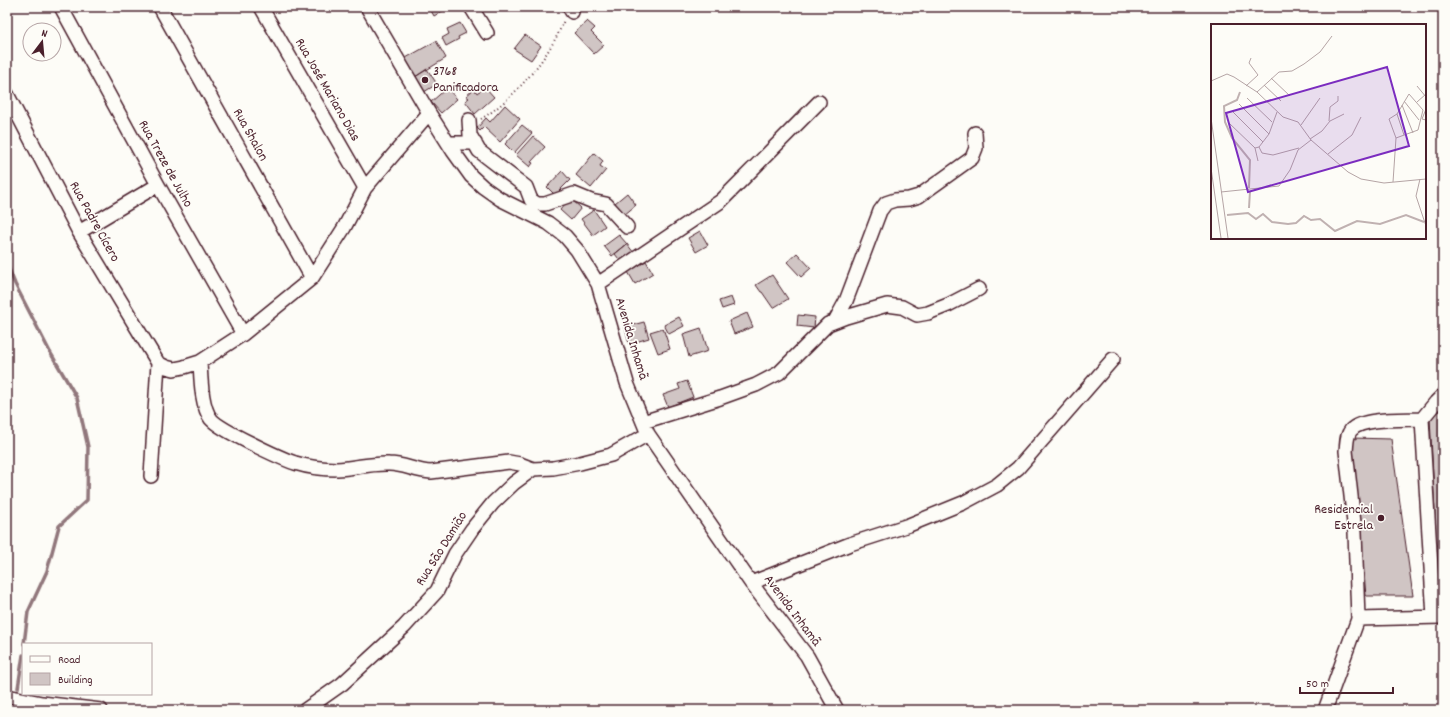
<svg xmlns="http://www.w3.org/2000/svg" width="1450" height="717" font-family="Dekko,sans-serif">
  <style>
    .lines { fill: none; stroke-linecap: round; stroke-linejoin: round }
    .stream { stroke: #91777b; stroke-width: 3.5 }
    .building { fill: #d0c5c4; stroke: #4a1f2b }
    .minor-casing { stroke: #4a1f2b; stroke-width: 16 }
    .path { stroke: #4a1f2b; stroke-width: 2; stroke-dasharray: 1 3; stroke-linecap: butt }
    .minor { stroke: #fdfcf7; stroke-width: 13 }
    .poi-dot { fill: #4a1f2b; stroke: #fdfcf7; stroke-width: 1.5 }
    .labels { text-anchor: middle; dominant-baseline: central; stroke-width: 3.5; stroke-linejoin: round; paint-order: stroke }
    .poi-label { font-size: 14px; fill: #4a1f2b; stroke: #fdfcf7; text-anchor: start }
    .street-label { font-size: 14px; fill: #4a1f2b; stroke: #fdfcf7 }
    .inset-river { fill: none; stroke: #c0b1b1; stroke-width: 2 }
    .inset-road { fill: none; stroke: #b5a4a5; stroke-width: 1 }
    .view { fill: #7b2cbf; fill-opacity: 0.15; stroke: #7b2cbf; stroke-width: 2 }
    .inset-edge { fill: none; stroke: #4a1f2b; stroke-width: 2 }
  </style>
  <rect width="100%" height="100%" fill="#fdfcf7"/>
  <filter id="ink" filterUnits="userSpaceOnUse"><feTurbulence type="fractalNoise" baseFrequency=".025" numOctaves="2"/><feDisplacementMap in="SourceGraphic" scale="8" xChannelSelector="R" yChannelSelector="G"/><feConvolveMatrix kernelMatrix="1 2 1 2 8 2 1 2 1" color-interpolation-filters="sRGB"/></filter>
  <g filter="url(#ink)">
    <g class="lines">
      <path class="stream" d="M7 264 15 284 50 352 77 398 88 447 87 500 59 526 47 571 28 612 24 644
        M18 688 23 655
        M14 710 15 708"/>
    </g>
    <path class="building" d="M429 7H449L434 16Z
      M587 21 595 28 591 32 604 45 594 54 574 33Z
      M460 23 466 33 458 37 459 39 446 46 442 38 449 34 447 29Z
      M525 35 541 46 531 60 514 49Z
      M436 41 446 58 415 77 404 59Z
      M427 69 437 84 424 92 415 77Z
      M485 87 494 97 475 114 465 101 469 98 466 96 474 89 477 93Z
      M447 88 457 99 441 113 431 102Z
      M505 105 520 119 500 142 484 127 480 131 477 128 486 118 490 122Z
      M522 125 532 133 514 153 505 144Z
      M533 136 545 147 531 162 533 163 530 167 516 155Z
      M594 153 603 161 600 166 606 170 591 188 576 175Z
      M562 171 570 180 555 195 547 187Z
      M627 193 636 205 624 215 615 203Z
      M570 198 581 208 571 220 560 210Z
      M594 210 605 226 593 235 581 219Z
      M700 231 708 245 696 252 688 238Z
      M619 235 627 244 612 256 604 246Z
      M627 244 634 253 622 263 615 254Z
      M797 253 811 268 801 277 787 262Z
      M646 261 653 273 635 284 628 272Z
      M772 275 788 299 773 308 762 292H761L756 285Z
      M731 297 734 305 722 309 719 301Z
      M747 313 753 327 734 334 729 321Z
      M798 315 815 317 814 328 797 326Z
      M679 317 684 326 669 334 664 325Z
      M644 322 649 338 629 344 625 327Z
      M663 328 670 349 658 353 650 332Z
      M701 328 708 351 689 357 683 334Z
      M687 381 693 397 668 407 663 395 680 389 678 384Z
      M1443 405V609H1440L1430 418Z
      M1352 438 1391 439 1413 596H1366Z"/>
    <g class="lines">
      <defs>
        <path id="minor" d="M61 7 158 185 243 334
          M160 7 312 278
          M261 7 365 188
          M367 7 429 113 453 151 471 176 483 187 500 199 548 223 565 236 577 250 598 284 627 383 648 434 751 583 807 656 837 710
          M471 7 487 33
          M569 7 572 12
          M7 94 79 232 158 363
          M469 120 470 135 479 151 526 187 531 200 537 204H545L574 194 591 201 606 204 627 227
          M448 143H475
          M79 232 158 185
          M598 284 721 201 819 102
          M835 321 846 301 880 211 886 203 895 200 909 199 919 196 972 158 976 148 975 133
          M200 362C201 378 201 406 211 419 220 430 280 458 295 463 308 467 324 469 337 469 355 468 371 463 389 464 403 464 416 471 431 472L509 462 520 464 533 469
          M158 363 166 367 174 369 184 367 200 362 243 334 312 278 344 228 365 188 429 113
          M1422 419 1434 617
          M643 422 720 398 756 385 779 373 828 324 846 317 887 305 902 307 917 315 928 313 948 305 979 289
          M151 476 158 363
          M751 583 850 544 909 525 963 503 997 485 1018 468 1113 359
          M1358 619 1442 617
          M7 696 42 703 101 710
          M305 710 342 684 404 627 437 591 455 554 472 529 493 503 514 483 533 469 553 468 580 463 611 455 648 434
          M1325 710 1358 619 1355 532 1346 451C1347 444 1346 436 1351 430 1363 417 1405 420 1422 419L1436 402 1443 395"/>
      </defs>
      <use href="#minor" class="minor-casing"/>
      <path class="path" d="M481 119C513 100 551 56 564 20"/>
      <use href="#minor" class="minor"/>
    </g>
  </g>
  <g class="poi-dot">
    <circle cx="425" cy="80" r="4"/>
    <circle cx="1381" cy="518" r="4"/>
  </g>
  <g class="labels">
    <g class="poi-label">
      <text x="433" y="72">3768<tspan x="433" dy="16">Panificadora</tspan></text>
      <text x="1373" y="510" text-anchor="end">Residencial<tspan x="1373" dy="16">Estrela</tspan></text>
    </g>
    <g class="street-label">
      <text transform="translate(327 90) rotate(60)">Rua José Mariano Dias</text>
      <text transform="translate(250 135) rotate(61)">Rua Shalon</text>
      <text transform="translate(165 164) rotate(61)">Rua Treze de Julho</text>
      <text transform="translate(94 222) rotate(61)">Rua Padre Cícero</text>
      <text transform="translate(631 339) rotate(73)">Avenida Inhamã</text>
      <text transform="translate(442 549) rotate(-58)">Rua São Damião</text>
      <text transform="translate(792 611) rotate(53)">Avenida Inhamã</text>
    </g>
  </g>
  <g transform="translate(1211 24)">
    <rect width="215" height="215" fill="#fdfcf7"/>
    <path class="inset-river" d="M29 68 26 76 13 82 14 98 21 114 39 136 38 164M38 184 39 167M16 191 37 189 45 195 52 190 61 198 77 200 85 199 93 192 100 196 109 195 124 207 146 197 169 200 195 191 213 198"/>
    <path class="inset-road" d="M60 54 79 72M0 57 16 50 23 53 46 68 72 93 87 98 100 116 137 148 150 155 173 159 215 155M53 61 70 77M35 62 47 51 38 39 40 34M206 62 215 73M46 68 68 48 81 47 93 40 109 28 121 12M36 74 61 98M193 77 208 96M206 78 215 70M28 80 58 110M191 81 202 109M215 85 211 95 215 96M21 87 52 118M186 90 193 111M0 94 17 214M118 97 119 83 127 77V72M18 99 44 124M90 101 109 74M99 115 111 107 119 97 133 90M48 123 51 129 62 131 88 124M44 124 48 123 58 110 66 88M44 124 47 137M117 130 141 111 150 93M0 144 10 214M209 155 205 172 215 202M182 158 185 114 178 95 186 90 198 70 212 86 207 106 185 114M10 168 68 162 79 146 87 126 100 116"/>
    <path class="view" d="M176 43 198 122 37 168 15 89Z"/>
    <rect width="215" height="215" class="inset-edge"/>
  </g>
  <rect width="1450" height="717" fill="none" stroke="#fdfcf7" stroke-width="24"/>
  <rect x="12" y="12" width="1426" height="693" fill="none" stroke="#4a1f2b" stroke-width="1.5" filter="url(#ink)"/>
  <rect x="22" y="643" width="130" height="52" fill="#fdfcf7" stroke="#b5a4a5"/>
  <rect x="30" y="656" width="20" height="6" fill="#fdfcf7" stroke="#b5a4a5"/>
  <text x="58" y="663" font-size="12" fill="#4a1f2b">Road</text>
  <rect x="30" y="673" width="20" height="12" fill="#d0c5c4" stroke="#b5a4a5"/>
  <text x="58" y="683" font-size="12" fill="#4a1f2b">Building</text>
  <g transform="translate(42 42) rotate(16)"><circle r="19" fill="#fdfcf7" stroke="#b5a4a5"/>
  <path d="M0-3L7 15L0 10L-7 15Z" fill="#4a1f2b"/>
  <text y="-6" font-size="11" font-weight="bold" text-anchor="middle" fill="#4a1f2b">N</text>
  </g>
  <path d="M1300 687v6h93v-6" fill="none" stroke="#4a1f2b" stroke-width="2"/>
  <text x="1306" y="687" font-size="12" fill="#4a1f2b" stroke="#fdfcf7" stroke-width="3" paint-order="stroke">50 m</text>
</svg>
